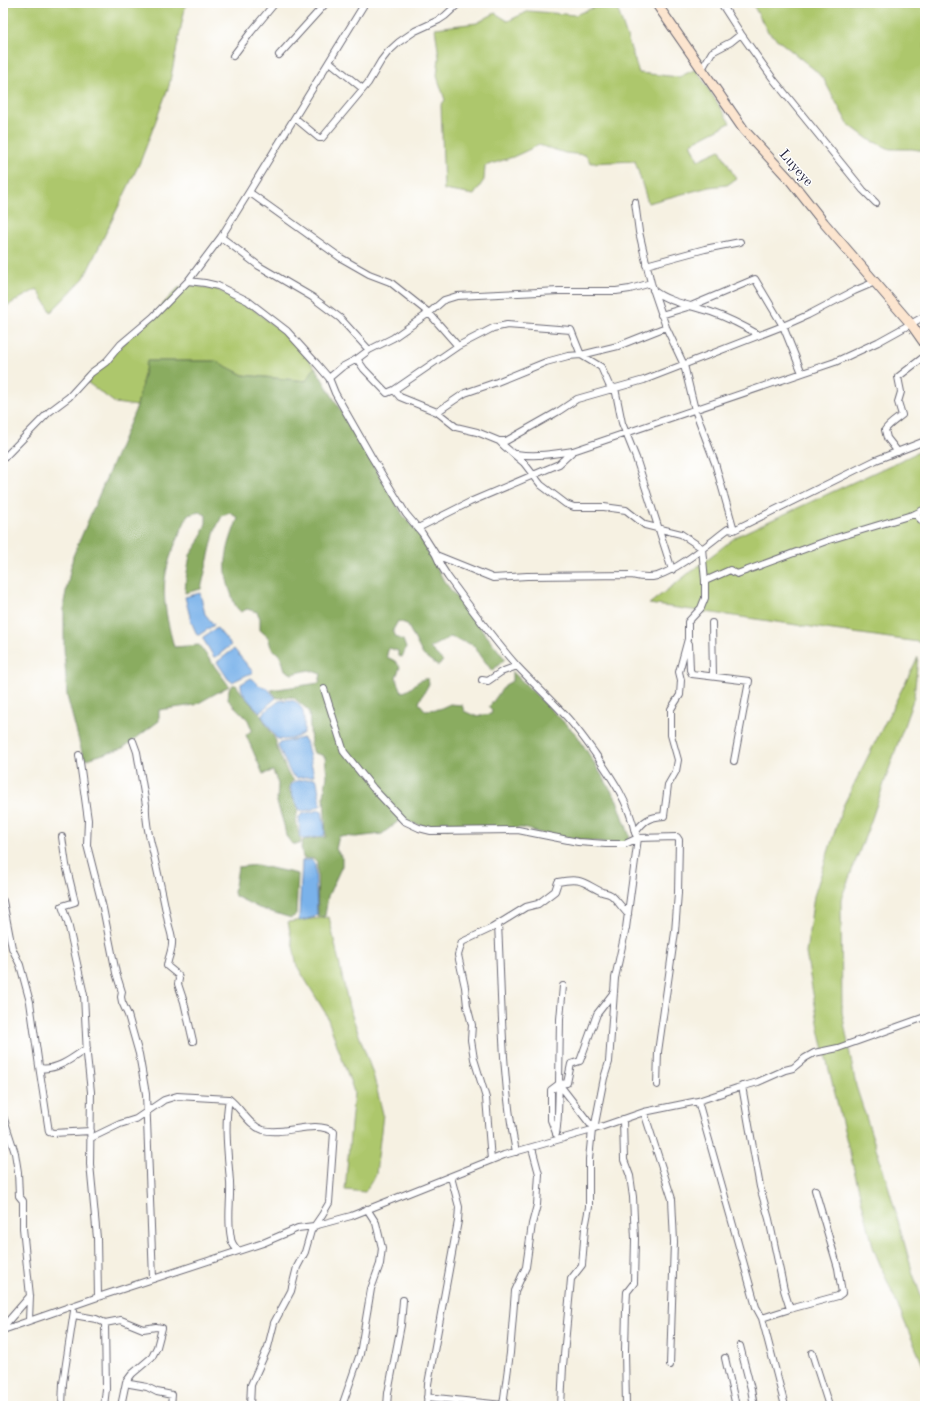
<svg xmlns="http://www.w3.org/2000/svg" width="928" height="1409" font-family="'Old Standard TT',serif">
  <style>
    .green { fill: #adc76c; stroke: #687454 }
    .forest { fill: #8aac60; stroke: #56674e }
    .water { fill: #7ab2ea; stroke: #4e6a92 }
    .lines { fill: none; stroke-linecap: round; stroke-linejoin: round }
    .street-casing { stroke: #6c6a75; stroke-width: 8 }
    .secondary-casing { stroke: #6c6a75; stroke-width: 11 }
    .street { stroke: #fff; stroke-width: 6 }
    .secondary { stroke: #fce5cf; stroke-width: 9 }
    .labels { text-anchor: middle; dominant-baseline: central; stroke-width: 3; stroke-linejoin: round; paint-order: stroke }
    .street-label { font-size: 14px; fill: #22223b; stroke: #fff }
  </style>
  <rect width="100%" height="100%" fill="#fff"/>
  <filter id="ink" filterUnits="userSpaceOnUse"><feTurbulence type="fractalNoise" baseFrequency=".025" numOctaves="2"/><feDisplacementMap in="SourceGraphic" scale="8" xChannelSelector="R" yChannelSelector="G"/><feConvolveMatrix kernelMatrix="1 2 1 2 8 2 1 2 1" color-interpolation-filters="sRGB"/></filter>
  <filter id="wash" filterUnits="userSpaceOnUse"><feTurbulence type="fractalNoise" baseFrequency=".012" numOctaves="4" result="noise"/><feDisplacementMap in="SourceGraphic" scale="16" xChannelSelector="R" yChannelSelector="G"/><feGaussianBlur stdDeviation="0.9" result="paint"/><feColorMatrix in="noise" values="0 0 0 0 0 0 0 0 0 0 0 0 0 0 0 0 0 1.4 0 .05"/><feComposite in="paint" operator="in"/></filter>
  <g filter="url(#wash)">
    <rect width="100%" height="100%" fill="#f6f1e2"/>
    <path class="green" d="M3 3H186L169 86 141 160 84 278 51 312 37 289 3 308Z
      M752 3H925V151L912 149H890L868 139 848 124 824 80 816 71 768 32Z
      M616 4 639 73 679 77 696 69 730 123 691 143 698 160 720 150 736 179 727 185 709 187 648 203 635 161 591 163 585 155 565 153 539 145 513 157 485 166 484 180 474 195 444 190 441 105 445 100 437 76 439 57 435 28 477 23 495 13 508 21 529 11 575 15 595 7H608Z
      M192 285 216 289 247 304 293 341 315 367 306 381 243 375 215 361H147L137 406 115 403 84 380 152 316 178 288Z
      M925 449V643L649 604 737 536Z
      M918 657 914 697 870 824 841 899 842 1012 856 1086 888 1185 913 1274 925 1307V1370L874 1250 820 1034 806 953 814 896 843 806Z
      M329 917 349 1007 373 1074 383 1114 376 1174 365 1192 345 1190 354 1092 326 1014 297 966 288 922Z"/>
    <path class="forest" d="M147 361H216L243 375 306 381 315 367 403 515 419 534 444 581 505 659 492 671 473 645 450 637 430 648 443 661 438 666 423 655 407 624 398 621 393 630 396 637 403 640 406 648 402 657 398 656V651L389 648 387 654V657L395 661 400 667 396 677 402 692C413 691 417 677 428 679L429 684 421 698 419 703 425 710 439 709 450 704 462 705 464 711 475 716 491 714 492 710 489 707 505 685 512 681V671L577 735 617 800 630 837 624 844 580 840 547 835 523 828H431L400 820 382 834 356 837 339 836 336 849 342 858V866L328 896 325 916 318 917 317 862 314 859 303 858 301 847 303 840 326 837 324 795 327 776 325 757 322 755 314 753 311 745 309 711 293 697 277 698 271 690 319 683 321 674 309 670 292 674 285 670 281 657 271 647 268 637 260 630V618L257 612 247 609 241 612C235 607 234 603 232 596 220 566 227 547 238 518L230 513 222 516 215 530 201 589 185 593 186 578 190 555 199 542 206 523V515L199 512 188 515C180 533 170 553 166 573 161 597 168 624 174 647L199 645 229 686 195 705 159 710V721L123 748 84 760 67 696 64 647V602L73 556 137 406Z
      M232 685H236L244 696 260 714 276 741V746L289 776 294 780 290 784 289 790 298 809 296 819 299 837 301 840 300 844H292L286 836 284 825 277 802 278 784 273 771 263 774 246 735 252 730 248 720 228 700 229 689Z
      M257 865 298 874 296 915 291 918 259 908 235 896 234 892 238 867Z"/>
    <path class="water" d="M200 593 205 614 214 625 199 635H197L191 621 185 597Z
      M217 628 231 645 216 657H214L203 639V637Z
      M234 649 253 672 232 682 228 679 217 662Z
      M251 678 254 680 258 685 267 688 276 698 260 712C253 705 240 694 241 684Z
      M289 700C306 702 304 719 304 732 300 738 282 742 276 738L262 716 263 713 279 701Z
      M303 738 306 741 314 775 312 776 297 778 291 774 278 746 279 743Z
      M313 778 316 779 317 781 321 805C315 809 307 812 300 810 296 802 283 784 297 781 303 779 308 780 313 778Z
      M320 810 322 811 325 830 324 836 303 839 300 837 299 817 302 814Z
      M304 860H312L315 865 317 914 315 917 300 921 299 919 302 861Z"/>
  </g>
  <g filter="url(#ink)">
    <g class="lines">
      <defs>
        <path id="street" d="M721 3 741 34 774 80 863 190 876 203
          M279 55 326 3
          M233 56 251 32 275 3
          M330 62 363 89
          M702 69 712 52 731 42 741 34
          M295 118 319 138H322L368 83 381 61 388 52 399 42 415 31 439 20 445 16 459 3
          M249 192 341 258 369 274 390 282 429 313 458 346 493 328 507 325 571 330 581 355 601 367 609 385 615 388 622 423 636 458 672 570
          M635 202 639 232 651 283 666 327 684 365 695 410 715 463 734 530
          M221 237 259 266 312 297 340 318 369 350 393 338 429 313 444 300 457 296 559 291H616L630 289 651 283
          M646 265 705 249 740 242
          M188 281 205 283 218 286 248 301 287 331 317 364 329 378 335 393 371 456 406 514 422 533 436 555 441 566 448 577C470 607 492 638 517 666 532 682 547 696 562 712 574 724 584 738 594 752 612 778 629 802 635 833
          M653 290C667 302 693 306 711 312 728 318 744 326 759 335
          M661 315 691 306 755 279 783 326 802 373
          M357 359 369 350
          M394 390 458 346
          M437 412 465 393 497 382 546 362 568 356 581 355 618 346 666 327
          M499 441H506L559 411 577 399 644 380 783 326 808 315 854 291 875 282
          M898 452 887 438 885 430C889 424 896 420 902 415L898 402 901 392 898 377 925 356
          M516 454C536 457 554 454 573 451
          M3 459 49 412 69 397 91 373 106 362 121 344 153 317 188 281 221 237 249 192 365 3
          M915 514 925 524
          M418 528 470 502 559 464 573 451 835 362 878 342 925 316
          M436 555 493 578 527 576 632 575C640 577 649 578 657 576 679 569 709 543 728 529L734 530 876 460 925 441
          M705 581 730 570 737 574 829 540 915 514 925 509
          M712 623 713 676
          M689 644 690 670 692 674 749 681 734 761
          M482 680 488 681 501 672 517 666
          M324 689 344 752 373 788 404 821 419 828 431 831 518 830 578 842 606 844H625L638 838 635 833C644 820 649 817 664 816L668 785 676 771 678 760 671 735V709L680 695 681 680 679 672 688 639V622L701 608 705 598V581L702 548 681 534 645 525 626 510 604 507H574L566 504 541 485 524 463 504 446 499 441 477 432 456 427 437 412 400 397 394 390 387 393 364 369 357 359 342 367 329 378
          M133 741 137 752 146 805C145 822 150 839 154 856 159 878 164 900 168 922 169 928 172 934 172 940 173 950 168 957 167 966L178 975 179 979 178 984 184 1002 193 1041
          M79 755 88 820 87 845 103 908 116 973 122 992 121 997 122 1002 128 1015 139 1054 146 1094 153 1279
          M62 837 66 865 75 902 62 906 68 923 84 995 87 1055 91 1092 90 1164 97 1238 98 1297
          M3 901 12 948 20 965 30 1002 39 1066 40 1068C57 1071 74 1057 87 1048
          M498 924C502 1000 501 1077 516 1152
          M39 1066 49 1132 53 1133 91 1131
          M559 1084 590 1124H595
          M742 1086 760 1187 769 1219 784 1290 790 1309 762 1318
          M229 1099C224 1127 228 1154 230 1182 231 1201 227 1219 231 1238 231 1243 235 1247 238 1251
          M698 1101 756 1307 762 1318 785 1406
          M644 1112 672 1199 674 1242 670 1365
          M3 1116 15 1153 18 1172 19 1196 23 1201V1228L30 1296 29 1320
          M623 1119 624 1160 630 1176 633 1197 635 1239 634 1283 627 1292 626 1310 625 1350 626 1406
          M556 1133 551 1120V1090L559 1084 560 1019 563 986
          M556 1134C559 1117 558 1101 559 1084L567 1083 571 1064 580 1061 597 1014 614 992
          M91 1138 120 1124 136 1119 164 1100 177 1096 229 1099C241 1108 248 1125 263 1130 284 1136 315 1119 334 1132L329 1203 322 1215 311 1231 305 1252 297 1267 291 1291 274 1323 268 1347 251 1385 250 1406
          M491 1160 486 1098 474 1059 471 1040 472 1025 467 1006 465 987 458 955 462 942 492 928 526 907 538 904 555 891 558 882C582 877 583 883 602 892 605 893 608 893 611 895 617 900 622 908 628 914
          M790 1309 838 1296 842 1293 838 1268 815 1190
          M74 1315 96 1319 105 1323 121 1320 143 1329 156 1327 162 1328 157 1347 152 1357 132 1374 126 1382 121 1406
          M3 1327 30 1296
          M3 1330 98 1297 263 1243 298 1228 314 1226 351 1216 504 1155 592 1130 644 1112 698 1101 737 1088 758 1082 785 1070 793 1068 805 1058 814 1053 838 1048 925 1017
          M740 1346 751 1389 754 1406
          M812 1353 829 1406
          M725 1358 736 1406
          M126 1382 130 1384 147 1387 157 1392 172 1395 171 1406
          M427 1397 512 1406
          M503 1405 510 1353 515 1291 526 1267 532 1224 537 1205 539 1174 532 1148
          M62 1406 63 1383 74 1311
          M104 1406 106 1389 105 1323
          M342 1406 360 1354 371 1289 380 1264 382 1248 376 1223 367 1209
          M387 1406 388 1393 401 1325 403 1300
          M427 1406 428 1384 458 1221 459 1207 451 1177
          M561 1406 563 1366 571 1279 582 1265 585 1228 589 1207V1159L592 1130 595 1124 604 1078 609 1062 615 978 626 928 638 838 677 837 679 840 678 893 675 932 658 1052 657 1085"/>
        <path id="secondary" d="M656 3 744 130 790 180 824 223 911 324 925 344"/>
      </defs>
      <use href="#street" class="street-casing"/>
      <use href="#secondary" class="secondary-casing"/>
      <use href="#street" class="street"/>
      <use href="#secondary" class="secondary"/>
    </g>
  </g>
  <g class="labels">
    <g class="street-label">
      <text transform="translate(796 168) rotate(49)">Luyeye</text>
    </g>
  </g>
  <rect width="928" height="1409" fill="none" stroke="#fff" stroke-width="16"/>
</svg>
